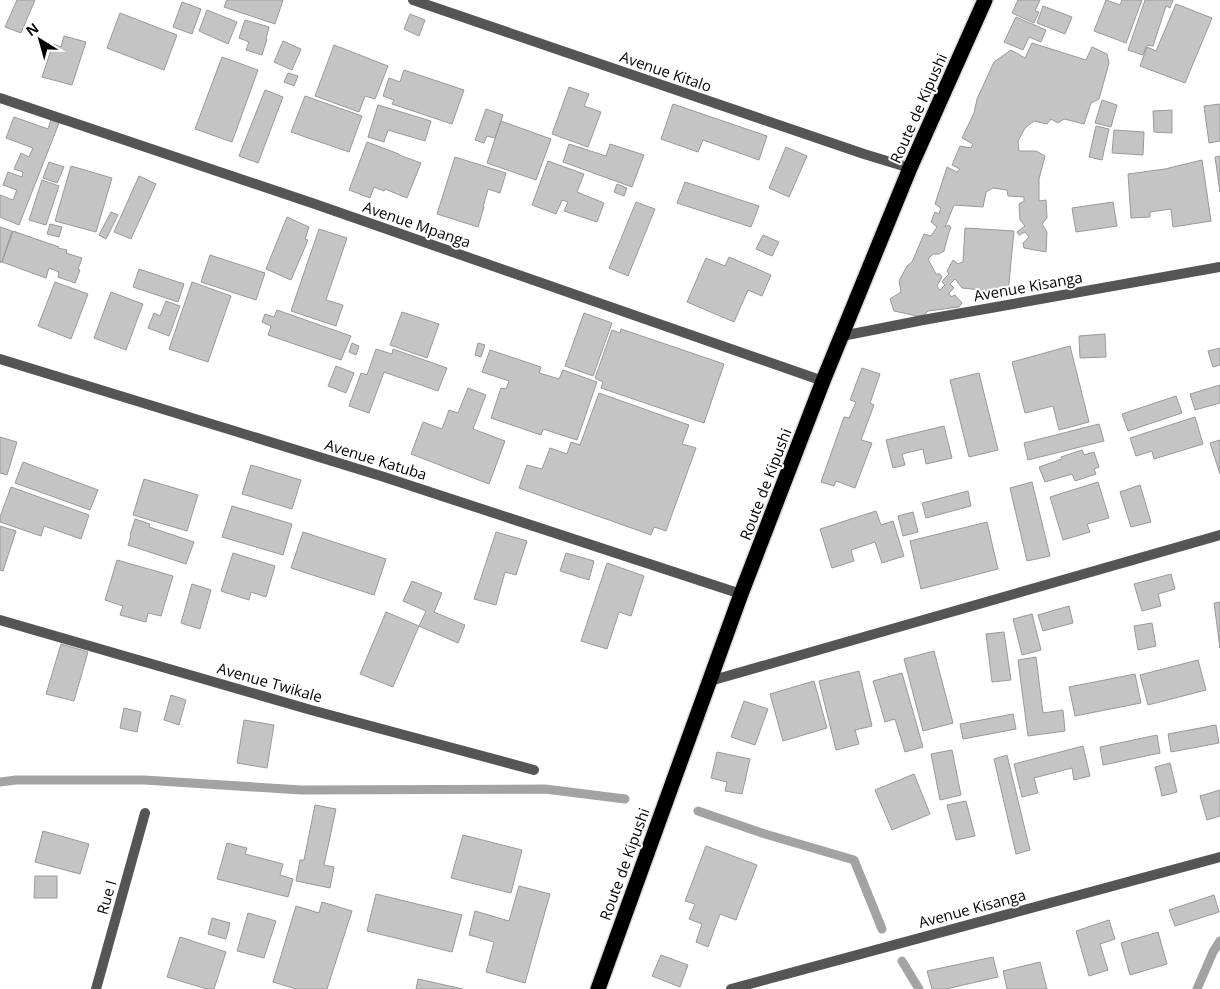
<svg xmlns="http://www.w3.org/2000/svg" width="1220" height="989" font-family="'Open Sans',sans-serif">
  <style>
    .lines { fill: none; stroke-linecap: round; stroke-linejoin: round }
    .stream { stroke: #a3a3a3; stroke-width: 9 }
    .building { fill: #c4c4c4; stroke: #999 }
    .highway-casing { stroke: #dbdbdb; stroke-width: 18 }
    .street { stroke: #555; stroke-width: 10 }
    .highway { stroke: #000; stroke-width: 15 }
    .labels { text-anchor: middle; dominant-baseline: central; stroke-width: 4; stroke-linejoin: round; paint-order: stroke }
    .street-label { font-size: 15px; fill: #000; stroke: #fff }
  </style>
  <rect width="100%" height="100%" fill="#fff"/>
  <g class="lines">
    <path class="stream" d="M0 782 16 780H144L301 790 545 789 625 799
      M698 811 765 834 854 860 882 929
      M902 961 919 989
      M1197 989 1213 952 1220 941"/>
  </g>
  <path class="building" d="M17 0H35L21 33 5 27Z
    M227 0H283L275 24 224 7Z
    M1018 0H1040L1035 11 1039 12 1034 23 1012 13Z
    M1106 0 1120 5 1122 0H1142L1126 43 1094 31Z
    M1145 0H1173L1170 8 1166 6 1153 46 1147 45 1143 55 1128 50Z
    M182 2 201 9 192 34 173 27Z
    M1176 4 1212 18 1185 83 1140 66 1147 47 1156 51Z
    M1043 6 1072 17 1065 34 1037 23Z
    M207 10 237 22 228 44 199 31Z
    M120 13 177 35 164 70 107 48Z
    M410 14 425 20 419 36 404 29Z
    M1016 17 1046 30 1041 42 1029 37 1023 50 1004 42Z
    M245 20 269 27 266 39H267L262 55 246 50 249 42 239 38Z
    M64 36 86 42 72 85 42 77 53 44 61 47Z
    M283 41 301 49 292 70 274 62Z
    M1032 43 1086 60 1092 47 1107 54 1109 63 1099 99 1091 103 1084 124 1064 119 1058 123 1051 119 1047 124 1034 121 1025 128 1018 141 1019 151H1036L1045 156 1039 179V201L1046 200 1047 218 1042 224 1047 232 1046 252 1024 248 1023 243 1029 237 1025 232 1019 235 1017 232 1025 226 1020 220 1019 204 1024 201V197L1008 196 1007 190 993 188 986 192 983 207 954 205 945 227 949 225 951 228 949 232 944 251 939 254H933L928 259 936 274H940L942 277 937 286 940 290 945 285 942 282 944 279 949 274 947 271 953 260 958 264 963 262 965 228 1014 231 1008 293 962 288 955 279 950 284 954 288 949 293 951 297 955 295 962 303 959 307 928 311 922 317 894 311 890 299 901 292 899 281 907 266 912 262 924 234 931 236 937 227 931 222 935 212 939 214 941 208 935 204 947 167 957 172 960 169 952 165 960 146 971 148 973 144 962 138 974 113 977 99 994 62 1011 50 1025 58Z
    M334 45 388 66 375 99 365 96 359 112 315 96Z
    M222 57 258 70 232 142 195 129Z
    M404 70 464 90 452 124 392 104 394 100 383 96 389 78 400 82Z
    M288 73 298 76 294 86 284 82Z
    M569 87 589 94 584 106 601 112 588 147 552 134Z
    M265 90 283 97 258 163 239 156Z
    M305 96 362 116 349 152 291 132Z
    M1102 100 1117 105 1111 127 1095 123Z
    M673 104 767 136 759 160 703 140 698 152 661 139Z
    M1220 104V141L1209 143 1204 106Z
    M378 105 431 121 425 141 388 130 384 142 368 137Z
    M486 109 503 115 495 138 487 136 484 143 475 140Z
    M1172 110V133L1154 132 1153 111Z
    M14 117 48 129 51 120 59 123 19 225 0 217V195L13 200 17 190 3 185 8 172 22 177 23 172 14 169 21 153 29 157 33 148 6 138Z
    M501 121 551 139 536 180 487 163Z
    M1096 126 1109 129 1102 160 1089 157Z
    M1114 130 1144 132 1143 155 1112 153Z
    M367 142 399 154V155L421 163 407 198 385 189 384 191 374 187 370 198 349 190Z
    M569 144 606 156 610 144 644 155 632 187 563 162Z
    M786 147 807 156 789 197 769 188Z
    M1220 156V192L1215 157Z
    M455 157 506 173 500 193 488 189 483 207H484L478 227 437 214Z
    M1202 160 1211 221 1173 227 1171 209 1150 212V217L1131 218 1128 174 1165 169Z
    M548 161 584 174 577 192 604 203 597 222 564 211 568 202 562 200 556 214 532 205Z
    M49 162 64 167 57 183 43 178Z
    M71 166 112 178 96 232 55 221Z
    M139 176 156 184 131 239 114 232Z
    M42 180 59 186 46 225 29 220Z
    M685 182 759 206 751 227 677 203Z
    M617 184 627 188 624 196 614 192Z
    M636 202 655 209 628 276 609 268Z
    M1113 202 1117 226 1076 232 1072 208Z
    M111 212 118 215 106 239 99 235Z
    M287 217 309 227 305 239 308 240 291 280 266 269Z
    M50 224 62 227 59 237 47 234Z
    M0 227 12 231 2 262H0V263Z
    M319 229 347 238 326 300 343 305 336 326 291 311Z
    M13 231 59 247 58 248 67 250 66 253 82 258 78 269 80 270 75 283 58 277 59 272 49 268 46 278 2 262Z
    M763 235 779 242 772 256 756 249Z
    M210 255 265 273 256 300 201 282Z
    M729 257 771 275 762 296 748 290 734 322 687 302 706 258 725 266Z
    M139 269 184 284 178 302 133 287Z
    M55 282 88 294 71 339 38 326Z
    M192 282 231 296 208 362 169 349Z
    M111 292 143 304 126 350 94 338Z
    M166 301 180 306 169 336 148 328 154 313 160 316Z
    M277 310 351 336 341 360 268 335 271 326 262 322 265 314 274 317Z
    M402 312 439 324 427 358 390 345Z
    M584 313 612 323 593 376 565 366Z
    M621 329 724 364 704 423 601 388 603 382 595 378 612 330 620 333Z
    M1105 334 1106 357 1080 358 1079 336Z
    M352 343 359 346 356 355 349 352Z
    M478 343 485 345 481 357 475 355Z
    M1070 346 1089 422 1059 430 1053 406 1025 413 1012 362Z
    M1220 348V365L1213 367 1208 351Z
    M376 349 392 354 393 349 447 368 438 391 384 372 369 413 349 406 361 373 367 375Z
    M490 350 541 367 539 373 559 379 563 370 597 382 577 440 543 429 541 435 491 418 501 388 506 389 509 381 482 372Z
    M336 366 354 373 346 393 328 386Z
    M862 368 880 374 870 403 874 405 861 440 872 443 855 488 836 481 834 486 821 482 844 417 849 418 856 402 850 400Z
    M979 373 998 450 969 457 950 380Z
    M1220 385V403L1195 410 1190 394Z
    M468 388 486 395 473 429 505 441 489 484 411 454 423 422 442 429 449 410 458 413Z
    M599 393 689 425 682 444 696 448 666 531 654 527 651 535 519 488 527 465 542 469 550 448 567 454 571 442 580 445Z
    M1176 396 1182 413 1128 431 1122 414Z
    M1195 417 1203 444 1154 459 1152 451 1136 456 1130 438Z
    M1099 424 1104 441 1028 460 1024 443Z
    M944 426 952 458 926 464 923 449 902 454 905 465 893 468 886 440Z
    M0 437 17 442 7 475 0 473Z
    M1220 440V474L1210 443Z
    M1082 450 1084 455 1094 452 1099 467 1094 469 1096 474 1075 481 1072 474 1045 482 1039 467 1062 459 1061 457Z
    M23 462 98 490 90 510 15 483Z
    M251 465 301 480 292 509 242 494Z
    M144 479 198 495 187 531 133 515Z
    M1032 482 1050 556 1027 561 1010 488Z
    M1098 482 1109 518 1087 524 1090 532 1063 540 1050 497Z
    M1140 485 1151 522 1131 527 1120 492Z
    M11 487 89 515 81 539 44 526 41 536 0 522V517Z
    M968 491 971 506 926 518 922 503Z
    M232 506 292 524 283 555 222 537Z
    M876 511 881 525 893 521 904 556 882 563 875 542 851 550 854 561 832 568 820 529Z
    M913 512 918 532 903 536 898 516Z
    M135 519 150 524 149 527 194 542 186 564 128 545 131 536 130 535Z
    M987 522 998 569 921 589 910 541Z
    M0 526 16 531 3 571 0 570Z
    M303 532 386 559 374 595 291 568Z
    M496 532 527 541 516 575 505 572 496 605 474 599Z
    M233 553 275 566 266 597 251 592 249 600 221 591Z
    M566 553 594 561 589 580 560 571Z
    M117 560 173 576 161 616 148 613 146 622 120 615 123 606 105 600Z
    M607 563 644 576 631 616 619 612 607 649 581 641Z
    M1171 574 1175 589 1158 594 1161 606 1142 611 1134 584Z
    M412 581 442 593 434 612 465 625 458 643 419 626 426 611 403 601Z
    M192 584 211 590 200 629 181 623Z
    M1220 602V648L1214 603Z
    M1069 606 1073 623 1043 631 1038 615Z
    M386 612 419 626 393 687 360 674Z
    M1032 614 1041 650 1022 655 1013 619Z
    M1152 623 1156 646 1138 650 1134 626Z
    M1004 632 1011 680 992 682 986 634Z
    M61 644 88 652 74 701 46 694Z
    M934 651 953 723 923 731 904 659Z
    M1036 657 1043 713 1063 710 1065 731 1028 736 1018 660Z
    M1198 660 1206 690 1148 705 1140 675Z
    M859 671 872 726 855 730 859 744 836 750 819 681Z
    M902 673 923 747 905 752 895 719 885 722 873 681Z
    M1135 674 1141 703 1075 716 1069 687Z
    M814 681 827 728 783 741 770 694Z
    M171 695 186 700 179 725 164 720Z
    M744 701 768 709 755 745 731 737Z
    M124 708 141 712 137 732 120 728Z
    M1013 714 1016 729 963 739 960 724Z
    M244 720 274 725 267 768 237 763Z
    M1216 725 1219 743 1171 752 1168 734Z
    M1157 735 1160 753 1103 765 1100 747Z
    M1083 746 1090 776 1074 780 1072 768 1034 778 1038 793 1022 797 1014 764Z
    M952 750 961 795 940 800 931 754Z
    M717 752 750 759 742 794 725 791 727 782 711 778Z
    M1007 755 1030 850 1016 854 994 759Z
    M1170 763 1177 792 1162 796 1155 767Z
    M914 774 930 814 892 830 875 790Z
    M1220 790V816L1207 820 1200 796Z
    M966 801 975 836 956 840 947 805Z
    M315 805 336 809 324 865 334 867 330 888 296 881 300 860H304Z
    M43 831 89 844 80 874 35 862Z
    M463 835 522 850 511 893 451 878Z
    M227 843 247 848 245 854 283 864 280 875 293 879 288 897 217 879Z
    M706 846 757 865 736 920 720 914 708 947 696 942 702 924 689 919 695 904 685 901Z
    M35 876H57V898H34Z
    M519 886 550 894 525 983 486 972 494 942 469 935 475 911 509 921Z
    M376 894 462 915 452 952 367 931Z
    M1214 895 1219 912 1175 926 1169 910Z
    M322 902 352 911 327 989H296L273 982 296 906 319 913Z
    M248 913 276 921 264 958 237 951Z
    M212 918 230 923 226 939 208 934Z
    M1109 920 1115 939 1100 944 1108 970 1089 976 1076 931Z
    M1158 932 1167 964 1130 975 1121 943Z
    M180 937 226 952 214 989H207L167 977Z
    M661 955 688 965 680 987 652 976Z
    M993 957 998 977 946 989H932L927 971Z
    M1040 962 1047 989H1007L1003 971Z
    M418 979 463 989H416Z"/>
  <g class="lines">
    <defs>
      <path id="highway" d="M598 989 741 594 823 381 910 168 985 0"/>
    </defs>
    <use href="#highway" class="highway-casing"/>
    <path class="street" d="M413 0 864 154 910 168
      M0 98 312 203 823 381
      M842 336 923 320 1220 267
      M0 359 381 476 741 594
      M0 620 311 710 534 770
      M710 681 1220 535
      M96 989 145 813
      M731 989 1220 857"/>
    <use href="#highway" class="highway"/>
  </g>
  <g class="labels">
    <g class="street-label">
      <text transform="translate(666 71) rotate(19)">Avenue Kitalo</text>
      <text transform="translate(918 108) rotate(-66)">Route de Kipushi</text>
      <text transform="translate(417 224) rotate(19)">Avenue Mpanga</text>
      <text transform="translate(1028 286) rotate(-10)">Avenue Kisanga</text>
      <text transform="translate(376 459) rotate(17)">Avenue Katuba</text>
      <text transform="translate(765 484) rotate(-69)">Route de Kipushi</text>
      <text transform="translate(270 682) rotate(16)">Avenue Twikale</text>
      <text transform="translate(624 864) rotate(-70)">Route de Kipushi</text>
      <text transform="translate(106 897) rotate(-74)">Rue I</text>
      <text transform="translate(972 908) rotate(-15)">Avenue Kisanga</text>
    </g>
  </g>
  <g transform="translate(40 40) rotate(323)" stroke="#ffffff" stroke-width="4" paint-order="stroke">
  <path d="M0-4L9 19L0 12L-9 19Z" fill="#000000"/>
  <text y="-8" font-size="14" font-weight="bold" text-anchor="middle" fill="#000000">N</text>
  </g>
</svg>
